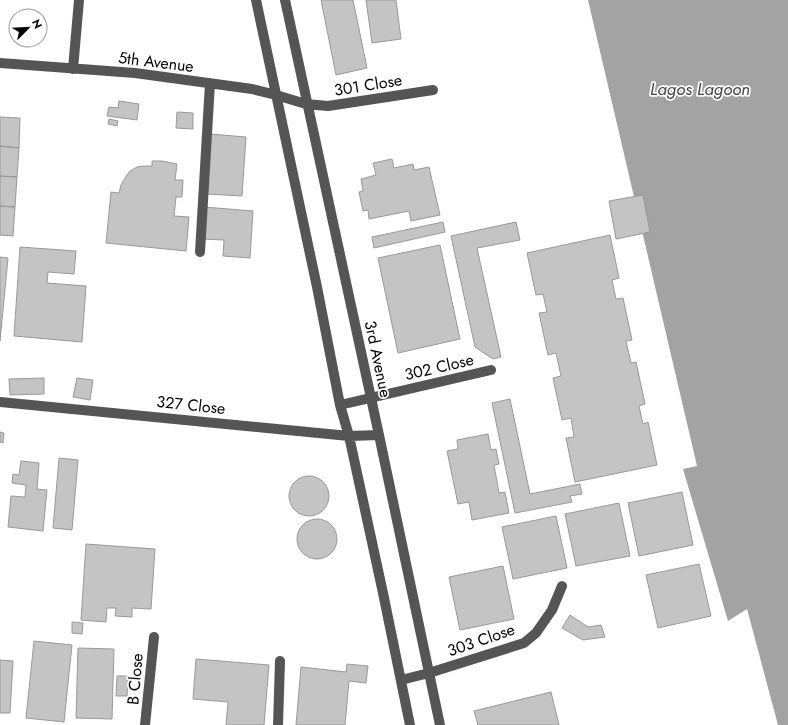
<svg xmlns="http://www.w3.org/2000/svg" width="788" height="725" font-family="Jost,sans-serif">
  <style>
    .water { fill: #a3a3a3 }
    .building { fill: #c4c4c4; stroke: #999 }
    .lines { fill: none; stroke-linecap: round; stroke-linejoin: round }
    .minor { stroke: #555; stroke-width: 10 }
    .labels { text-anchor: middle; dominant-baseline: central; stroke-width: 3.5; stroke-linejoin: round; paint-order: stroke }
    .street-label { font-size: 16px; fill: #000; stroke: #fff }
    .water-label { font-size: 17px; font-style: italic; fill: #444; stroke: #fff }
  </style>
  <rect width="100%" height="100%" fill="#fff"/>
  <path class="water" d="M588 0H788V725H778L747 609 728 621 683 469 697 466Z"/>
  <path class="building" d="M321 0H353L367 68 336 75Z
    M366 0H396L401 39 372 43Z
    M119 101 139 104 137 120 107 116 109 107 118 108Z
    M177 112 193 113V129L176 128Z
    M0 117 20 118 19 148 0 146Z
    M109 119 118 121 117 126 108 124Z
    M210 134 246 137 242 196 206 194Z
    M0 146 19 148 17 177 0 176Z
    M392 159 394 168 413 164 414 170 429 167 440 215 411 221 409 211 369 219 368 210 363 211 359 192 363 191 361 179 376 175 373 163Z
    M152 161H162L177 164 175 180H183L182 197H176L174 216 189 217 186 251 106 243 111 192 119 193 121 185 125 178 130 171 137 167 145 166H152Z
    M0 176 17 177 15 207 0 206Z
    M643 195 650 232 616 239 609 201Z
    M0 206 15 207 13 236 0 235Z
    M204 207 253 211 250 258 223 256 224 240 201 239Z
    M443 222 445 232 374 248 372 237Z
    M516 222 520 240 477 248 501 357 493 359 475 347 451 236Z
    M610 235 619 278 612 280 616 299 623 298 632 340 626 341 631 363 636 362 645 404 639 406 643 424 648 422 657 465 575 482 566 438 574 437 571 418 562 420 553 378 561 376 556 353 548 355 539 313 547 312 543 294 536 295 527 253Z
    M440 245 460 339 398 353 378 258Z
    M20 247 76 251 74 274 48 272 47 283 86 286 82 342 14 336Z
    M0 257 8 258 0 341Z
    M44 378V394L10 395 9 379Z
    M77 378 93 380 90 400 73 397Z
    M510 399 530 494 580 484 582 494 570 496 572 502 515 513 492 403Z
    M0 432 4 433 3 443 0 442Z
    M488 434 491 450 496 449 499 464 494 465 499 493 505 492 509 513 472 520 469 502 458 504 447 451 458 449 457 440Z
    M59 458 78 460 72 530 53 528Z
    M21 461 39 463 37 489 47 490 43 531 8 527 11 496 25 497 26 485 12 483 13 474 19 475Z
    M289 496a20 20 0 1 1 40 0a20 20 0 1 1-40 0Z
    M682 492 693 545 639 556 628 503Z
    M619 503 630 556 576 566 565 514Z
    M556 516 567 568 513 579 502 527Z
    M297 539a20 20 0 1 1 40 0a20 20 0 1 1-40 0Z
    M86 544 155 549 151 609 132 608V617L115 616 116 608H107L106 622 81 620Z
    M699 564 711 616 658 628 646 575Z
    M503 566 514 619 460 630 449 577Z
    M570 615 588 627 601 625 605 637 583 640 562 628Z
    M72 622 83 623 82 634 72 633Z
    M34 641 72 645 64 722 26 718Z
    M78 648 114 649 112 719 76 718Z
    M196 659 269 665 264 725H226L228 702 193 699Z
    M0 660 13 661 10 713H0Z
    M347 664 368 666 366 683 349 681 345 725H296L301 667 346 672Z
    M117 676H128L127 696H116Z
    M551 692 559 725H478L474 711Z"/>
  <g class="lines">
    <path class="minor" d="M256 0 317 287 340 405 349 436 383 593 410 725
      M285 0 379 435 440 725
      M0 63 135 73 252 89 276 95 306 104 328 106 433 90
      M73 69 79 0
      M200 252 210 83
      M0 402 349 436 379 435
      M340 405 491 370
      M401 680 429 673 524 643 536 633 552 610 562 586
      M145 725 154 637
      M278 725 280 661"/>
  </g>
  <g class="labels">
    <g class="street-label">
      <text transform="translate(156 62) rotate(7)">5th Avenue</text>
      <text transform="translate(368 85) rotate(-9)">301 Close</text>
      <text transform="translate(378 359) rotate(78)">3rd Avenue</text>
      <text transform="translate(439 367) rotate(-13)">302 Close</text>
      <text transform="translate(191 405) rotate(6)">327 Close</text>
      <text transform="translate(481 640) rotate(-19)">303 Close</text>
      <text transform="translate(135 679) rotate(-85)">B Close</text>
    </g>
    <g class="water-label">
      <text x="700" y="89">Lagos Lagoon</text>
    </g>
  </g>
  <g transform="translate(28 28) rotate(66)"><circle r="19" fill="#ffffff" stroke="#999999"/>
  <path d="M0-3L7 15L0 10L-7 15Z" fill="#000000"/>
  <text y="-6" font-size="11" font-weight="bold" text-anchor="middle" fill="#000000">N</text>
  </g>
</svg>
